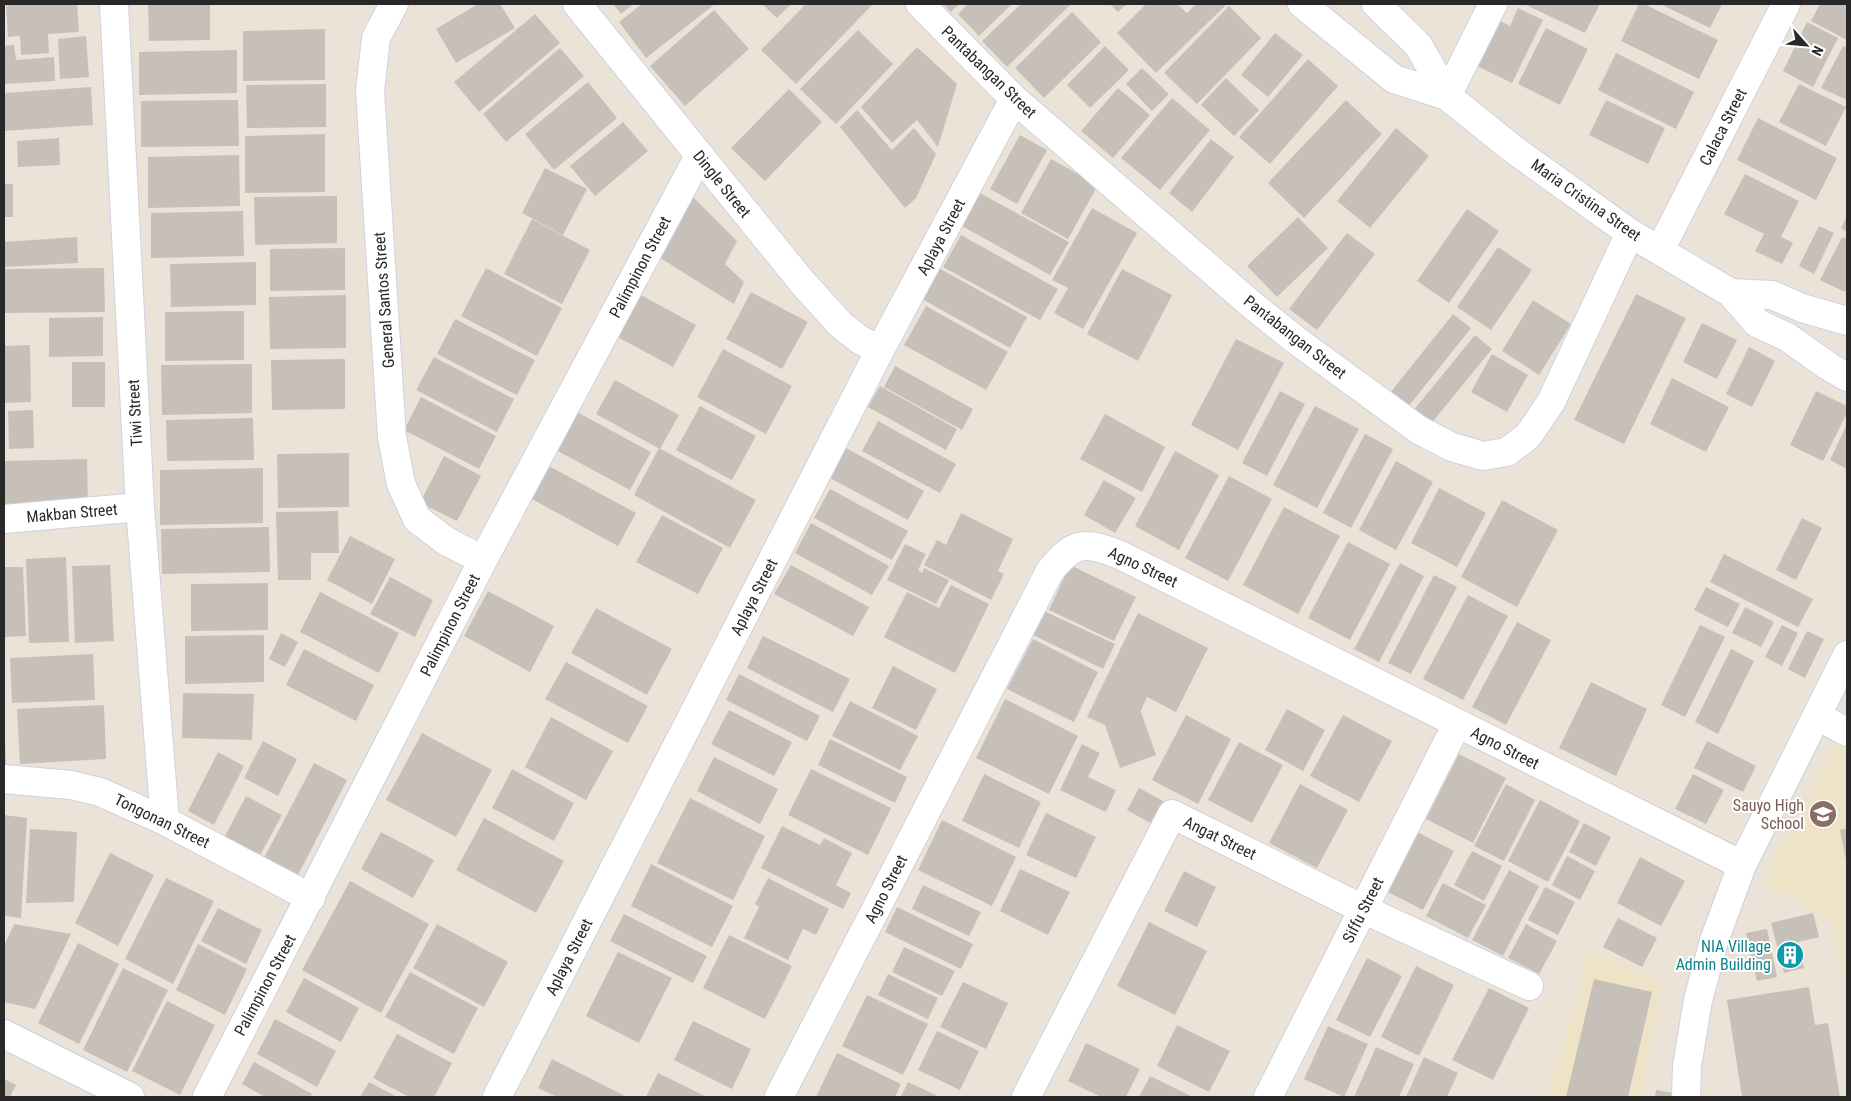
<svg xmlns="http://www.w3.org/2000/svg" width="1851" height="1101" font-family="'Roboto Condensed',sans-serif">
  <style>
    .education { fill: #eee2c7 }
    .building { fill: #c6c0b8 }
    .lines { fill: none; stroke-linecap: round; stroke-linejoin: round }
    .minor-casing { stroke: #ced1e2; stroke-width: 30 }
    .minor { stroke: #fff; stroke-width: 28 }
    .labels { text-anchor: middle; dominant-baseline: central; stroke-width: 4; stroke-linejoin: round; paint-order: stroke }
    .street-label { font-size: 16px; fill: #282828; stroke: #fff }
    .education-label { font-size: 16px; fill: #785e54; stroke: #fff; text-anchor: end }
    .culture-label { font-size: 16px; fill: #0d838f; stroke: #fff; text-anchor: end }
  </style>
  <rect width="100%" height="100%" fill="#ebe3d8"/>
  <path class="education" d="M1838 740 1847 745V987L1829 919 1763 882Z
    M1590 950 1662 982 1642 1097H1547Z"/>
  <path class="building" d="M6 4H77L79 32 48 34 49 53 21 55 20 36 8 37Z
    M148 4H210V40L149 41Z
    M478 4H500L515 28 456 63 436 29Z
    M613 4H633L621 14Z
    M642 4H715L646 58 619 22Z
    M762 4H791L777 18Z
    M806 4H873L796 84 761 50Z
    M943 4H959L951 12Z
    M968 4H1012L979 36 958 14Z
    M1021 4H1071L1007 67 982 41Z
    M1110 4H1127L1118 12Z
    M1146 4H1177L1187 13 1196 4H1223L1225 6 1156 73 1117 33Z
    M1524 4H1600L1585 33Z
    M1639 4H1644L1718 40 1699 79 1621 41Z
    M1660 4H1722L1710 28Z
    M1820 4H1847V40L1811 21Z
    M1229 6 1261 38 1197 104 1164 73Z
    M1518 8 1543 20 1512 83 1467 61 1490 16 1510 26Z
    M714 10 749 49 685 106 650 66Z
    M1072 12 1101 42 1044 98 1015 68Z
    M535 14 560 43 479 112 454 82Z
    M1807 22 1838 38 1813 87 1783 71Z
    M1546 28 1588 49 1560 105 1518 84Z
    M325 29V80L243 81V31Z
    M858 30 893 64 836 124 800 89Z
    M1275 33 1303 55 1268 97 1241 75Z
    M86 36 89 77 60 79 58 39Z
    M14 45 16 60 54 57 55 81 4 84V46Z
    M1105 46 1129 70 1090 108 1067 85Z
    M1843 46 1847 48V100L1821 88Z
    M917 47 957 84 938 147 917 120 892 143 861 107Z
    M560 48 584 76 506 142 483 114Z
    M237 50V93L139 95V52Z
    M1616 53 1694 92 1676 129 1598 90Z
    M1308 59 1338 86 1270 164 1239 137Z
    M1142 68 1169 94 1152 111 1126 84Z
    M1226 78 1259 110 1234 136 1201 105Z
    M588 82 617 118 554 170 525 134Z
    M326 84V127L247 128 246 85Z
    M1799 84 1846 107 1826 146 1779 122Z
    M91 87 93 125 4 131V93Z
    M1118 88 1150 115 1113 158 1081 131Z
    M789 89 822 122 765 181 731 148Z
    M1172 98 1210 130 1160 190 1121 158Z
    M238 100 239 146 141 147V101Z
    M1346 100 1382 134 1304 218 1268 183Z
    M1606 100 1665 128 1648 164 1589 135Z
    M857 110 892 150 914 128 936 154 916 198 905 208 840 127Z
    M1758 118 1837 158 1816 200 1737 160Z
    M623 122 648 151 595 196 570 166Z
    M1396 128 1429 156 1370 228 1337 201Z
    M325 134V192L245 193V136Z
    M1020 135 1047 150 1017 204 990 189Z
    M59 138 60 165 18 167 17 141Z
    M1211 139 1234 157 1192 212 1169 193Z
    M239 155 240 206 148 208V157Z
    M1051 159 1098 185 1068 239 1021 213Z
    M545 168 587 189 563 235 522 213Z
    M1745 174 1799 201 1781 237 1793 243 1782 264 1755 251 1764 234 1724 214Z
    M4 184H13V217H4Z
    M980 193 1069 242 1050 275 962 226Z
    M691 195 737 241 725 264 744 282 734 304 657 256Z
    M337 196V243L255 245 254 197Z
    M1092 208 1137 233 1083 329 1054 313 1068 288 1052 280Z
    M1467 209 1499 231 1449 303 1417 281Z
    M243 211 244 256 151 258V213Z
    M1847 216V232L1841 228Z
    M1298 217 1328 248 1277 297 1247 266Z
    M532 219 590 250 562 304 504 274Z
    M1819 226 1834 233 1814 274 1799 266Z
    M1347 233 1375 254 1317 330 1289 309Z
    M961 235 1058 289 1040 320 943 267Z
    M77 237 78 263 4 267V242Z
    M1842 237 1847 239V289L1845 292 1820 280Z
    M1498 247 1532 270 1491 330 1457 307Z
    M345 248V290L270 291V249Z
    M256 262V305L171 307 170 264Z
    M937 267 1027 317 1010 348 920 298Z
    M104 268 105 312 4 313V269Z
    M486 268 562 308 537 356 461 316Z
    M1122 269 1172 295 1138 361 1087 334Z
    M751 292 808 322 782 369 726 339Z
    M637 293 696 325 673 367 614 335Z
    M1636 294 1686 318 1624 444 1574 420Z
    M346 295V348L270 349 269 297Z
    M1533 300 1571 324 1539 375 1502 351Z
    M926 306 1008 352 986 390 904 345Z
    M244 311V360L165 361V312Z
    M1453 314 1471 328 1408 407 1390 393Z
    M103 317V356L49 357V318Z
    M455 319 535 360 517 395 437 354Z
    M1702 323 1737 340 1717 379 1683 362Z
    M1475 335 1492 349 1430 425 1413 411Z
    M1236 339 1284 363 1238 450 1191 425Z
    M30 345 31 402 4 403V346Z
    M1749 347 1775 361 1752 407 1726 394Z
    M723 349 792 386 766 434 697 397Z
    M1492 354 1528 375 1507 412 1471 392Z
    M434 357 514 399 497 432 416 390Z
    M345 359V409L272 410 271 360Z
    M72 362H105V407H72Z
    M252 364V413L162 415 161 365Z
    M895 366 973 409 962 430 884 387Z
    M1672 378 1729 407 1706 452 1650 424Z
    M615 380 679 415 660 449 596 414Z
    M880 386 957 429 946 450 868 407Z
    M1280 391 1305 404 1267 476 1242 463Z
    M1816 391 1847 406V413L1823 461 1790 445Z
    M421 397 496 436 479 469 404 430Z
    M700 406 756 436 732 480 676 450Z
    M1315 406 1359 429 1317 508 1273 485Z
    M33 410 34 448 9 449 8 411Z
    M575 411 651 452 630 490 554 449Z
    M1105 414 1165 447 1142 492 1080 459Z
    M253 418 254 460 167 461 166 420Z
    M878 421 956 464 940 493 862 451Z
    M1847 424V469L1830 460Z
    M1365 434 1393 449 1351 528 1323 513Z
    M659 448 756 500 730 548 634 495Z
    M846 448 924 491 908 520 830 478Z
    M1175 451 1219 475 1179 550 1135 526Z
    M349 453V507L278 508 277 454Z
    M444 456 481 476 457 521 420 503Z
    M87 459 88 504 4 505V461Z
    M1396 461 1433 482 1396 550 1359 530Z
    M547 465 636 513 618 546 530 498Z
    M263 468V523L160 525V470Z
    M1229 476 1272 499 1228 581 1185 558Z
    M1104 480 1136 498 1115 533 1084 515Z
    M1439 488 1486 513 1457 567 1411 543Z
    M830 489 908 531 892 560 814 518Z
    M1502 500 1558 530 1517 607 1461 577Z
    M1284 507 1340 536 1298 614 1243 585Z
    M338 511 339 553H311V580H278L276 512Z
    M961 513 1013 539 998 571 1004 574 991 600 924 565 937 540 946 545Z
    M662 515 723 548 698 594 636 562Z
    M1802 518 1822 528 1796 580 1776 570Z
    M811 523 889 566 872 595 795 553Z
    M269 527 270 572 162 574 161 529Z
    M350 536 395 559 372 604 327 580Z
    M1348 542 1390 564 1350 640 1308 618Z
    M905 544 926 554 918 570 922 573 924 568 949 580 936 604 887 580Z
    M1724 554 1813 599 1798 627 1710 582Z
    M66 557 69 642 29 643 26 559Z
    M1400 563 1424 576 1379 662 1354 649Z
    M110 565 114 641 75 643 72 566Z
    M791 565 869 607 853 636 774 594Z
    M1070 565 1136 597 1114 641 1049 610Z
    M4 567H23L26 636 4 637Z
    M1434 575 1457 587 1411 674 1388 663Z
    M390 577 433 600 415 637 370 614Z
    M268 583V630L191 631V584Z
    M951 585 989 604 955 673 884 637 907 592 939 608Z
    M1706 587 1740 604 1728 627 1694 610Z
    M488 591 554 626 530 672 464 636Z
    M320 592 399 633 379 673 300 632Z
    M1468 595 1508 616 1463 700 1423 679Z
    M1745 607 1774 622 1761 647 1732 633Z
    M596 608 672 649 647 695 571 653Z
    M1044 611 1115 644 1103 669 1033 635Z
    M1138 613 1208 648 1176 712 1147 697 1140 713 1141 712 1156 755 1120 768 1105 725 1087 717Z
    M1517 622 1551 640 1506 725 1472 707Z
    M1700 625 1725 637 1685 717 1661 705Z
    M1782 625 1798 633 1782 666 1765 657Z
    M1807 631 1824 639 1805 678 1788 669Z
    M281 633 298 642 285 667 269 659Z
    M264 635V682L185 684V636Z
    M763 636 850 679 833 712 747 668Z
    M1033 639 1098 672 1074 722 1007 689Z
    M304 649 374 685 356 721 286 685Z
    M1731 649 1754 661 1718 734 1695 722Z
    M93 654 95 700 12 703 10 658Z
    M566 662 648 706 628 743 545 699Z
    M893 666 937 689 916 730 872 708Z
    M739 674 820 716 807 741 726 700Z
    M1591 682 1647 709 1616 776 1559 748Z
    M183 693 254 694 252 740 182 738Z
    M1005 699 1078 736 1049 794 976 758Z
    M850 701 918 736 900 770 832 736Z
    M104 705 106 759 20 764 17 709Z
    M1287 709 1325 730 1303 771 1265 750Z
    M729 710 792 742 774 776 711 744Z
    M1186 715 1231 739 1198 804 1152 780Z
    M1343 715 1392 741 1359 802 1310 776Z
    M551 717 613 751 586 800 525 767Z
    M422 733 492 770 456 837 386 800Z
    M830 739 907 777 895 803 818 765Z
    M263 741 297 759 278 796 244 778Z
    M1707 741 1756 766 1743 792 1694 768Z
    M1239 742 1283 765 1252 823 1208 800Z
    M4 743H5L6 765H4Z
    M1082 744 1100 753 1088 777 1116 790 1106 812 1060 790Z
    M218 752 244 766 214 825 188 811Z
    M1459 754 1506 778 1473 843 1426 819Z
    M714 757 778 789 760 824 697 791Z
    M314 763 347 780 296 879 262 862Z
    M512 769 574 803 554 841 492 808Z
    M811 769 891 808 868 855 788 815Z
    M984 774 1041 802 1019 848 962 821Z
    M1693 774 1724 790 1706 824 1675 809Z
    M1300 784 1348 810 1317 868 1269 843Z
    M1506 784 1535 800 1504 861 1474 846Z
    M1139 788 1165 802 1152 824 1127 810Z
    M246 796 282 815 259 857 224 838Z
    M690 798 765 836 733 900 657 863Z
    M1540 800 1580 821 1548 882 1508 861Z
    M1046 813 1096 837 1076 878 1026 855Z
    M4 815 27 818 21 918 4 916Z
    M484 818 564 861 536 913 456 870Z
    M942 820 1016 857 992 906 918 870Z
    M1584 823 1611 837 1596 866 1569 852Z
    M782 826 820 845 824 838 852 853 836 885 851 893 843 909 761 868Z
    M1847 828V860H1846L1840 830Z
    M30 829 77 832 74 902 26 903Z
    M1415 831 1454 851 1423 910 1384 890Z
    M381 832 434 860 413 898 361 869Z
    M1472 851 1502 866 1484 901 1454 885Z
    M110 853 154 875 118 946 75 923Z
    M1567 856 1595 871 1580 900 1552 885Z
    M1640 857 1685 881 1661 926 1617 903Z
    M651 864 733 906 712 947 631 906Z
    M1020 869 1070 892 1048 935 1000 911Z
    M1509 870 1539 886 1503 956 1472 940Z
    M1184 871 1216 887 1197 927 1164 911Z
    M166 878 214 901 173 984 125 959Z
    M768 878 829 909 816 935 803 929 788 960 744 938 759 907 755 904Z
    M350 881 429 924 381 1013 302 970Z
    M1443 883 1486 905 1468 938 1426 916Z
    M923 885 981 912 969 936 912 909Z
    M1545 887 1575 902 1558 935 1528 920Z
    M897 907 973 944 961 969 885 932Z
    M218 908 262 930 246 964 201 941Z
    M1813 913 1819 937 1798 942 1804 968 1784 973 1771 923Z
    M624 914 707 956 693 983 610 941Z
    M1618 918 1657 938 1642 967 1603 947Z
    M1149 922 1207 951 1175 1015 1117 986Z
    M14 924 71 934 35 1009 4 1002V946Z
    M437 924 508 962 484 1007 413 968Z
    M1526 924 1557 941 1539 974 1508 958Z
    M1767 929 1777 977 1757 981 1746 933Z
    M729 935 792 966 765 1019 703 988Z
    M78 943 119 964 79 1044 38 1023Z
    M198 944 247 969 225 1015 176 990Z
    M904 947 955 971 942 996 892 972Z
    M618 952 672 978 639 1043 586 1016Z
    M1367 958 1402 976 1370 1037 1336 1020Z
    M1416 966 1454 985 1419 1056 1381 1037Z
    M123 968 168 990 127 1072 83 1050Z
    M410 972 478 1008 454 1054 385 1017Z
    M888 974 938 998 928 1019 878 995Z
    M304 978 359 1008 341 1042 286 1012Z
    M1594 979 1652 992 1628 1097H1566Z
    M963 982 1008 1003 986 1049 940 1027Z
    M1809 987 1815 1025 1828 1023 1840 1097H1742L1727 1000Z
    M1489 988 1529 1008 1493 1080 1452 1060Z
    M867 995 928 1024 903 1075 842 1046Z
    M167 1001 215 1025 180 1095 132 1071Z
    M275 1019 336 1051 317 1087 257 1054Z
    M693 1021 751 1049 732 1089 674 1060Z
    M1177 1025 1230 1051 1209 1092 1157 1066Z
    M1328 1026 1368 1044 1344 1097 1304 1079Z
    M937 1031 979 1051 960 1090 918 1070Z
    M397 1034 452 1063 434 1097H409L373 1078Z
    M1086 1043 1140 1069 1126 1097H1101L1068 1081Z
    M1376 1047 1414 1064 1399 1097H1354Z
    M837 1053 901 1084 895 1097H816Z
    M1424 1057 1458 1073 1447 1097H1406Z
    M552 1059 627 1097H557L538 1088Z
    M254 1062 312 1094 310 1097H265L242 1084Z
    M658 1073 707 1097H646Z
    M1150 1076 1193 1097H1139Z
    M4 1079 16 1085 10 1097H4Z
    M369 1082 397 1097H360Z
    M908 1082 940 1097H901Z
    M1656 1090 1673 1093V1097H1655Z"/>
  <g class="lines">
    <defs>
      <path id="minor" d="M114 4 140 507 165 821
        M394 4 376 38 370 91 392 437 401 484 417 519 446 541 483 560
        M577 4 802 282 841 325 860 340 880 350
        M920 4 1014 99 1252 305 1297 341 1419 430 1452 447 1483 456 1507 452 1528 436 1551 402 1630 233
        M1302 4 1394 79 1447 96 1513 149 1630 233 1731 293 1757 323 1787 337 1828 366 1847 377
        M1376 4 1418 45 1447 96
        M1447 96 1493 4
        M1660 250 1786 4
        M1731 293 1772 295 1802 308 1847 321
        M4 519 140 507
        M1817 716 1847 732
        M4 779 71 785 100 792 165 821 311 898
        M4 1034 130 1097
        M207 1097 483 560 699 156
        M497 1097 880 350 1014 99
        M779 1097 1050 571C1074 541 1085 541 1120 555L1742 865
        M1026 1097 1172 814 1363 909 1529 986
        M1268 1097 1457 724
        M1686 1097 1687 1066 1698 1000 1714 941 1742 865 1847 655"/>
    </defs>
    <use href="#minor" class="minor-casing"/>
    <use href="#minor" class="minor"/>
  </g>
  <defs>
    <symbol id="school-disc" viewBox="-11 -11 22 22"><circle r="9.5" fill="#8d6e63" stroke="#fff"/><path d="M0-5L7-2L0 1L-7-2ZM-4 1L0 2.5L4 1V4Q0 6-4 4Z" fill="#fff"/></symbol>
    <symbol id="building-disc" viewBox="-11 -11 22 22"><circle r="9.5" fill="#0f9aa8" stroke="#fff"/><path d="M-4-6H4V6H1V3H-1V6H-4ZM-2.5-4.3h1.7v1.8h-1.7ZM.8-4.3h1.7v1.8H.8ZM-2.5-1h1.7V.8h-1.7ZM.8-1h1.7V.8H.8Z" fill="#fff"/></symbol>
  </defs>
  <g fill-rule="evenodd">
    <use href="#school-disc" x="1807" y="798" width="32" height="32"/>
    <use href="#building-disc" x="1774" y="939" width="32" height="32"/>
  </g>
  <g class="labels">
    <g class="street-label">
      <text transform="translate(989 72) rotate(44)">Pantabangan Street</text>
      <text transform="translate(1723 127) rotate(-63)">Calaca Street</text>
      <text transform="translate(722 184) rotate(51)">Dingle Street</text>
      <text transform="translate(1586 200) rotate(35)">Maria Cristina Street</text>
      <text transform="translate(941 237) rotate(-62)">Aplaya Street</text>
      <text transform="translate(640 267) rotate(-62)">Palimpinon Street</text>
      <text transform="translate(384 300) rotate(-94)">General Santos Street</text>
      <text transform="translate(1295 337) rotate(38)">Pantabangan Street</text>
      <text transform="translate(135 413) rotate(-93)">Tiwi Street</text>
      <text transform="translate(72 513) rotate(-5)">Makban Street</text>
      <text transform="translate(1143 567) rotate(25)">Agno Street</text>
      <text transform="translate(754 597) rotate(-63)">Aplaya Street</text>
      <text transform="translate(450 625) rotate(-63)">Palimpinon Street</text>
      <text transform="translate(1505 748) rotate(27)">Agno Street</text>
      <text transform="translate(162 821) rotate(26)">Tongonan Street</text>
      <text transform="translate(1220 838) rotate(26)">Angat Street</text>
      <text transform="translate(886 889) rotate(-63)">Agno Street</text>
      <text transform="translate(1363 910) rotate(-63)">Siffu Street</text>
      <text transform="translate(569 957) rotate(-63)">Aplaya Street</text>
      <text transform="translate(265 985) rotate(-62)">Palimpinon Street</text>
    </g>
    <g class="education-label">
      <text x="1804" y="805">Sauyo High<tspan x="1804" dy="18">School</tspan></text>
    </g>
    <g class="culture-label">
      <text x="1771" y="946">NIA Village<tspan x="1771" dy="18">Admin Building</tspan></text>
    </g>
  </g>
  <rect width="1851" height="1101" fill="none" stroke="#282828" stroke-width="10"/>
  <g transform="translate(1806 45) rotate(117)" stroke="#ffffff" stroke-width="4" paint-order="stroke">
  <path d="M0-4L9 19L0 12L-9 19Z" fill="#282828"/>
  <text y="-8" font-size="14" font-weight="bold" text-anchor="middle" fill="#282828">N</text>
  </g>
</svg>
